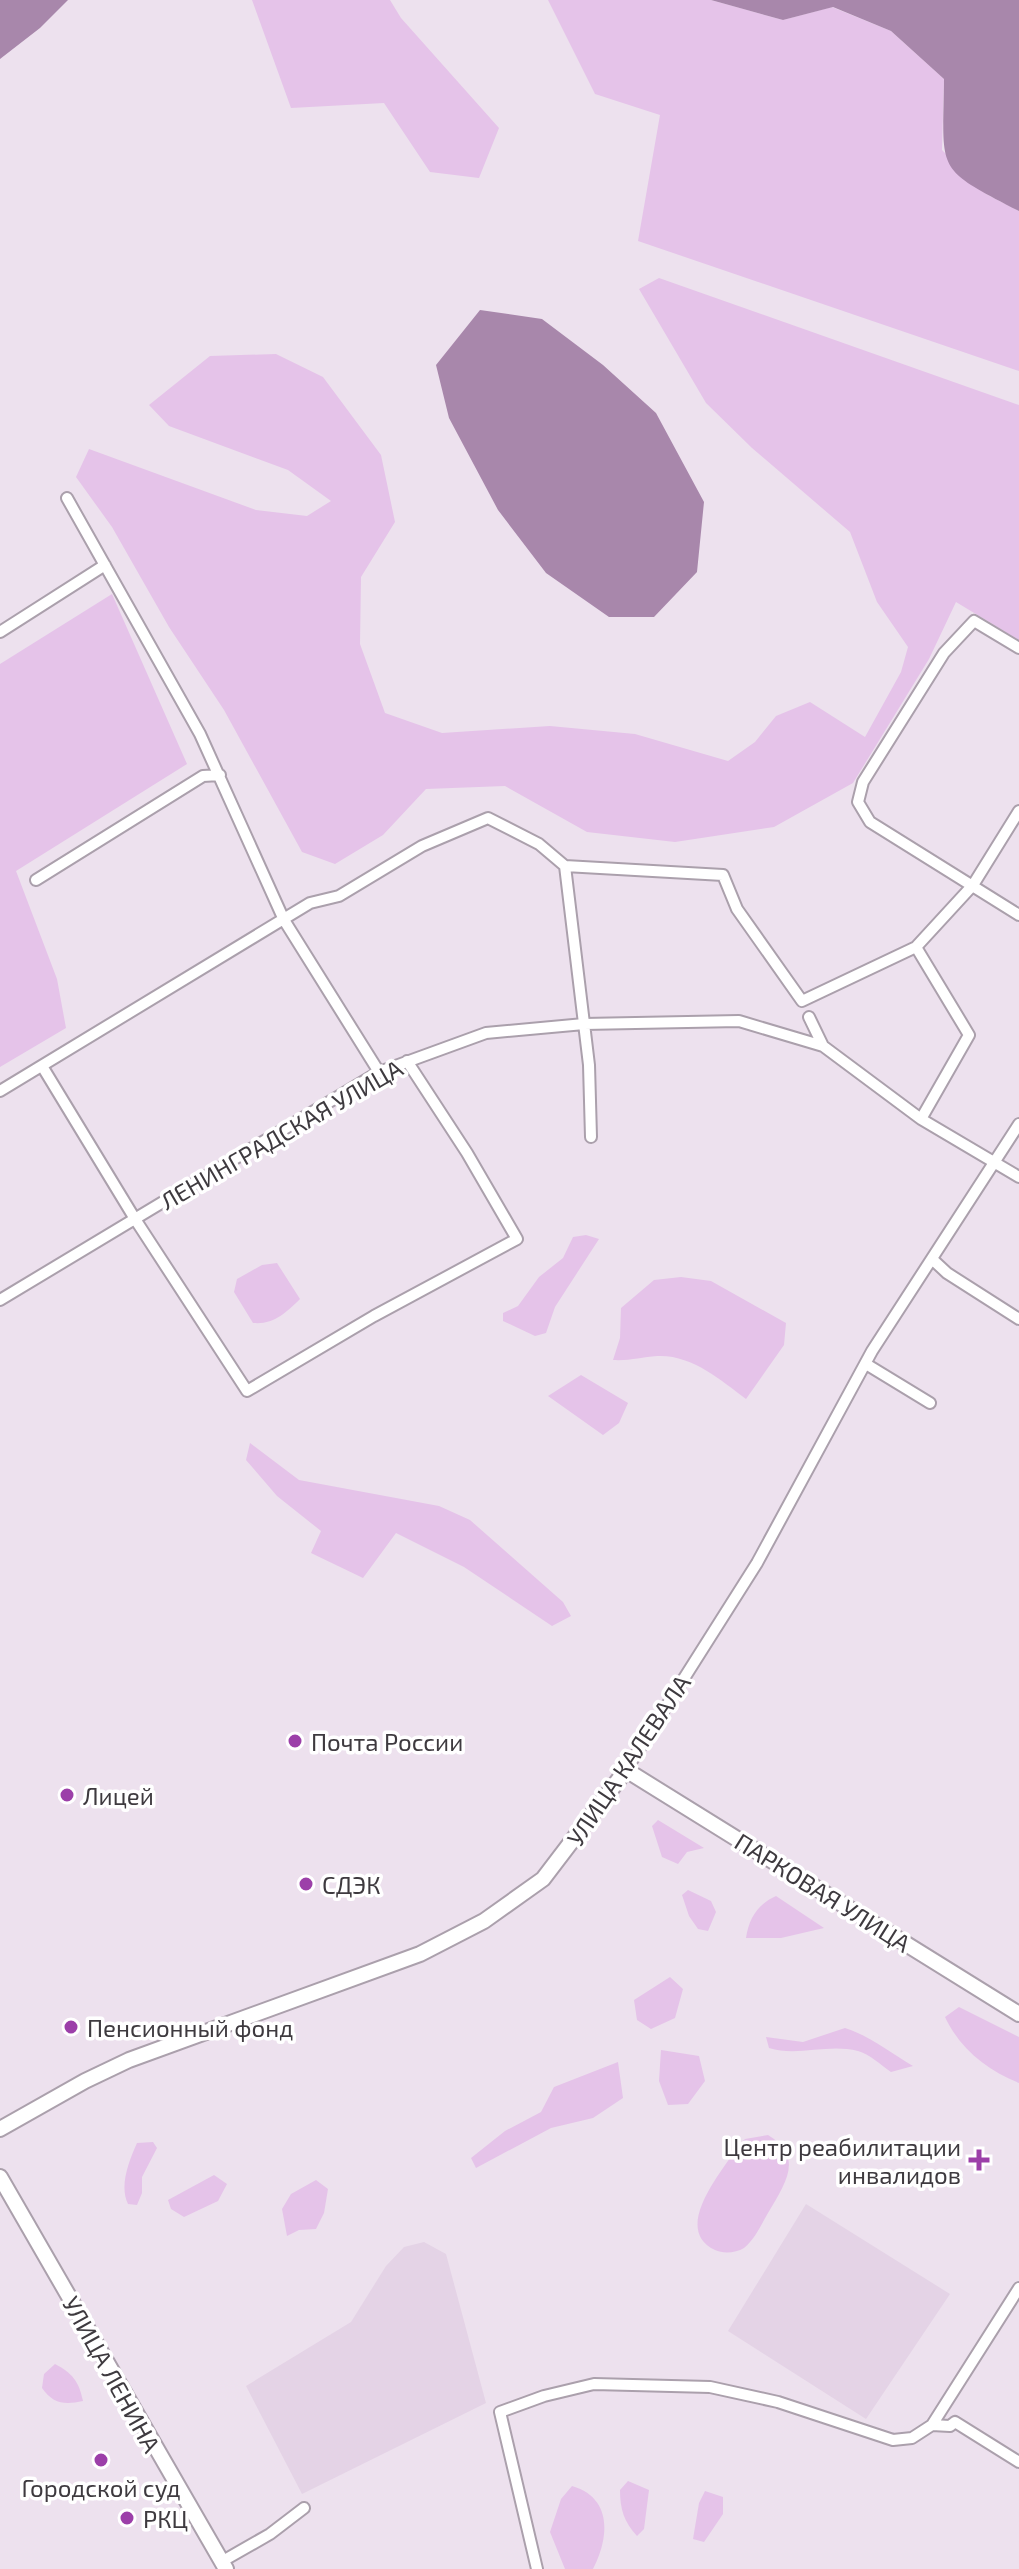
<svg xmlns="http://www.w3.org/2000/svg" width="1019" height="2569" font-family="'Exo 2',sans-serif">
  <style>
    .built { fill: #e4d3e6 }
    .green { fill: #e5c3e9 }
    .water { fill: #a887ab }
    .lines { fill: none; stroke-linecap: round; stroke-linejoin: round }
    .street-casing { stroke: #aba0ac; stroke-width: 14 }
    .secondary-casing { stroke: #aba0ac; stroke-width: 18 }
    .street { stroke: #fff; stroke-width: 10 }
    .secondary { stroke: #fff; stroke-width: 14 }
    .poi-dot { fill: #9c3fa9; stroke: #fff; stroke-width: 3 }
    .labels { text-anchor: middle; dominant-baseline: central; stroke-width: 7; stroke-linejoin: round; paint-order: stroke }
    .street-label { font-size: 24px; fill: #3e3a3f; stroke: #fff }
    .poi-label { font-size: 24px; fill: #3e3a3f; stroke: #fff; text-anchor: start }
  </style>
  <rect width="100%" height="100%" fill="#ede1ee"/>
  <path class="built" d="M806 2204 950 2294 866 2419 728 2331Z
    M424 2242 446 2254 486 2403 302 2494 246 2386 351 2322 386 2266 404 2247Z"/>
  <path class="green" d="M252 0H390L401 18 499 128 479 178 430 172 384 103 291 108Z
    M548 0H711L783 20 832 7 891 31 944 79 942 150 986 194 1019 211V371L638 241 660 115 595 94Z
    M659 278 1019 405V640L956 602 929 659 853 783 774 827 675 842 587 832 505 786 426 789 383 835 335 864 302 852 224 710 169 627 112 527 76 477 89 449 256 510 307 516 331 501 288 470 169 426 149 405 210 356 276 354 323 377 381 455 395 522 361 577 360 644 385 713 442 733 550 726 635 734 728 761 755 742 776 716 810 702 865 737 901 672 908 647 877 602 850 532 752 448 706 403 639 289Z
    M112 594 187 764 16 871 57 979 66 1028 0 1067V664Z
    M586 1235 599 1239 555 1307 546 1333 535 1336 503 1321V1313L518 1306 539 1277 563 1258 573 1237Z
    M277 1263 300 1299C286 1313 273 1325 253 1323L234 1292 237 1279 262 1265Z
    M681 1277 711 1281 786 1323 784 1345 746 1399C721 1380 691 1354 657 1356 642 1357 629 1361 613 1360L620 1338 621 1308 654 1280Z
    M581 1375 628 1403 619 1423 603 1435 548 1396Z
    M250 1443 299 1480 439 1506 470 1520 563 1602 571 1616 552 1626 464 1567 396 1533 363 1578 311 1553 321 1531 277 1496 246 1460Z
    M658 1820 704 1848 687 1852 678 1864 662 1857 652 1826Z
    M688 1890 711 1901 716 1912 708 1931 698 1929 689 1916 682 1895Z
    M776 1896 824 1928 781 1938H746C749 1918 758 1904 776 1896Z
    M670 1977 683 1989 675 2018 651 2029 637 2020 634 2000Z
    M959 2007 1019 2037V2083C987 2070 960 2049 945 2017Z
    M845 2028C870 2036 891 2053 913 2066L891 2072C881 2065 869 2054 858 2051 828 2043 798 2057 769 2048L766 2037 803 2042Z
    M661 2050 699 2056 705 2081 688 2104 668 2105 659 2081Z
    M618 2062 623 2098 593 2118 551 2128 476 2168 471 2158 505 2131 541 2112 554 2087Z
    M768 2135C805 2157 785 2184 768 2213 761 2225 755 2239 744 2248 736 2253 723 2254 715 2250 671 2229 722 2172 738 2146L745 2139Z
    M153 2142 157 2148 142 2177V2193L137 2205 128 2204C119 2186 129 2161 137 2143Z
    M214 2175 227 2184 218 2201 184 2217 171 2209 168 2200Z
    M316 2180 328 2189 324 2213 316 2229 299 2230 287 2236 282 2209 291 2194Z
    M55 2364C72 2373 79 2381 83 2401 65 2405 53 2404 42 2388L44 2374Z
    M628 2481 649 2490 644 2529 637 2536C624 2522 620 2509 620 2490Z
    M572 2486C613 2498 609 2538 593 2569H565L550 2532 561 2499Z
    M705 2491 723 2497V2514L704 2542 693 2539 699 2503Z"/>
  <path class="water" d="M0 0H68L40 28 0 59Z
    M711 0H1019V211C934 167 943 173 944 79L891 31 833 7 783 20Z
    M480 310 542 319 603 365 656 413 704 502 697 572 654 617H609L546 573 498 510 449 418 436 365Z"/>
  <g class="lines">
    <defs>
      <path id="street" d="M67 498 200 734 284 920 379 1072
        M0 632 105 565
        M1019 648 974 621 944 653 863 782 858 802 870 822 1019 915
        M565 866 723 875 737 909 802 1001 916 947 973 885 1019 811
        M36 880 203 776 220 775
        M916 947 969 1035 921 1119
        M809 1017 823 1046
        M42 1066 135 1219 247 1391 374 1316 517 1239 467 1153 407 1061
        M0 1091 310 903 339 896 422 846 488 818 539 844 565 866 589 1065 591 1137
        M933 1260 947 1273 1019 1319
        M0 1300 379 1072 486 1033 584 1024 739 1021 823 1046 921 1119 1019 1177
        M866 1364 930 1403
        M626 1770 757 1563 872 1351 1019 1124
        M932 2425 950 2426 955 2422 1019 2462
        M221 2562 270 2534 304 2508
        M537 2569 500 2412 544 2396 594 2384 710 2387 778 2402 893 2440 912 2438 932 2425 1019 2288"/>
      <path id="secondary" d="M0 2129 85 2081 129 2060 420 1954 484 1921 543 1879 626 1770 1019 2014
        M0 2177 226 2569"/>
    </defs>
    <use href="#street" class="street-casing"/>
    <use href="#secondary" class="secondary-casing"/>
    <use href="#street" class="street"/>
    <use href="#secondary" class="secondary"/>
  </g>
  <g class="poi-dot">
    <circle cx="295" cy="1741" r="8"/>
    <circle cx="67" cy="1795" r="8"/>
    <circle cx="306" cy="1884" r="8"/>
    <circle cx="71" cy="2027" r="8"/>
    <path d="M975 2148h8v8h8v8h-8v8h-8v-8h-8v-8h8z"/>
    <circle cx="101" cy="2460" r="8"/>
    <circle cx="127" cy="2518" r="8"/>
  </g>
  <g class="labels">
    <g class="street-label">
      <text transform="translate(281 1134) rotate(-30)">ЛЕНИНГРАДСКАЯ УЛИЦА</text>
      <text transform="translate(628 1760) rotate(-56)">УЛИЦА КАЛЕВАЛА</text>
      <text transform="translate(823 1892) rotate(32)">ПАРКОВАЯ УЛИЦА</text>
      <text transform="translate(112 2374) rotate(61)">УЛИЦА ЛЕНИНА</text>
    </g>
    <g class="poi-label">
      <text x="311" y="1741">Почта России</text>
      <text x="83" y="1795">Лицей</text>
      <text x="322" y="1884">СДЭК</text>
      <text x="87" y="2027">Пенсионный фонд</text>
      <text x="961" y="2146" text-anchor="end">Центр реабилитации<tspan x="961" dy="28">инвалидов</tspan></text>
      <text x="101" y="2487" text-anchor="middle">Городской суд</text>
      <text x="143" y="2518">РКЦ</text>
    </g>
  </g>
</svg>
